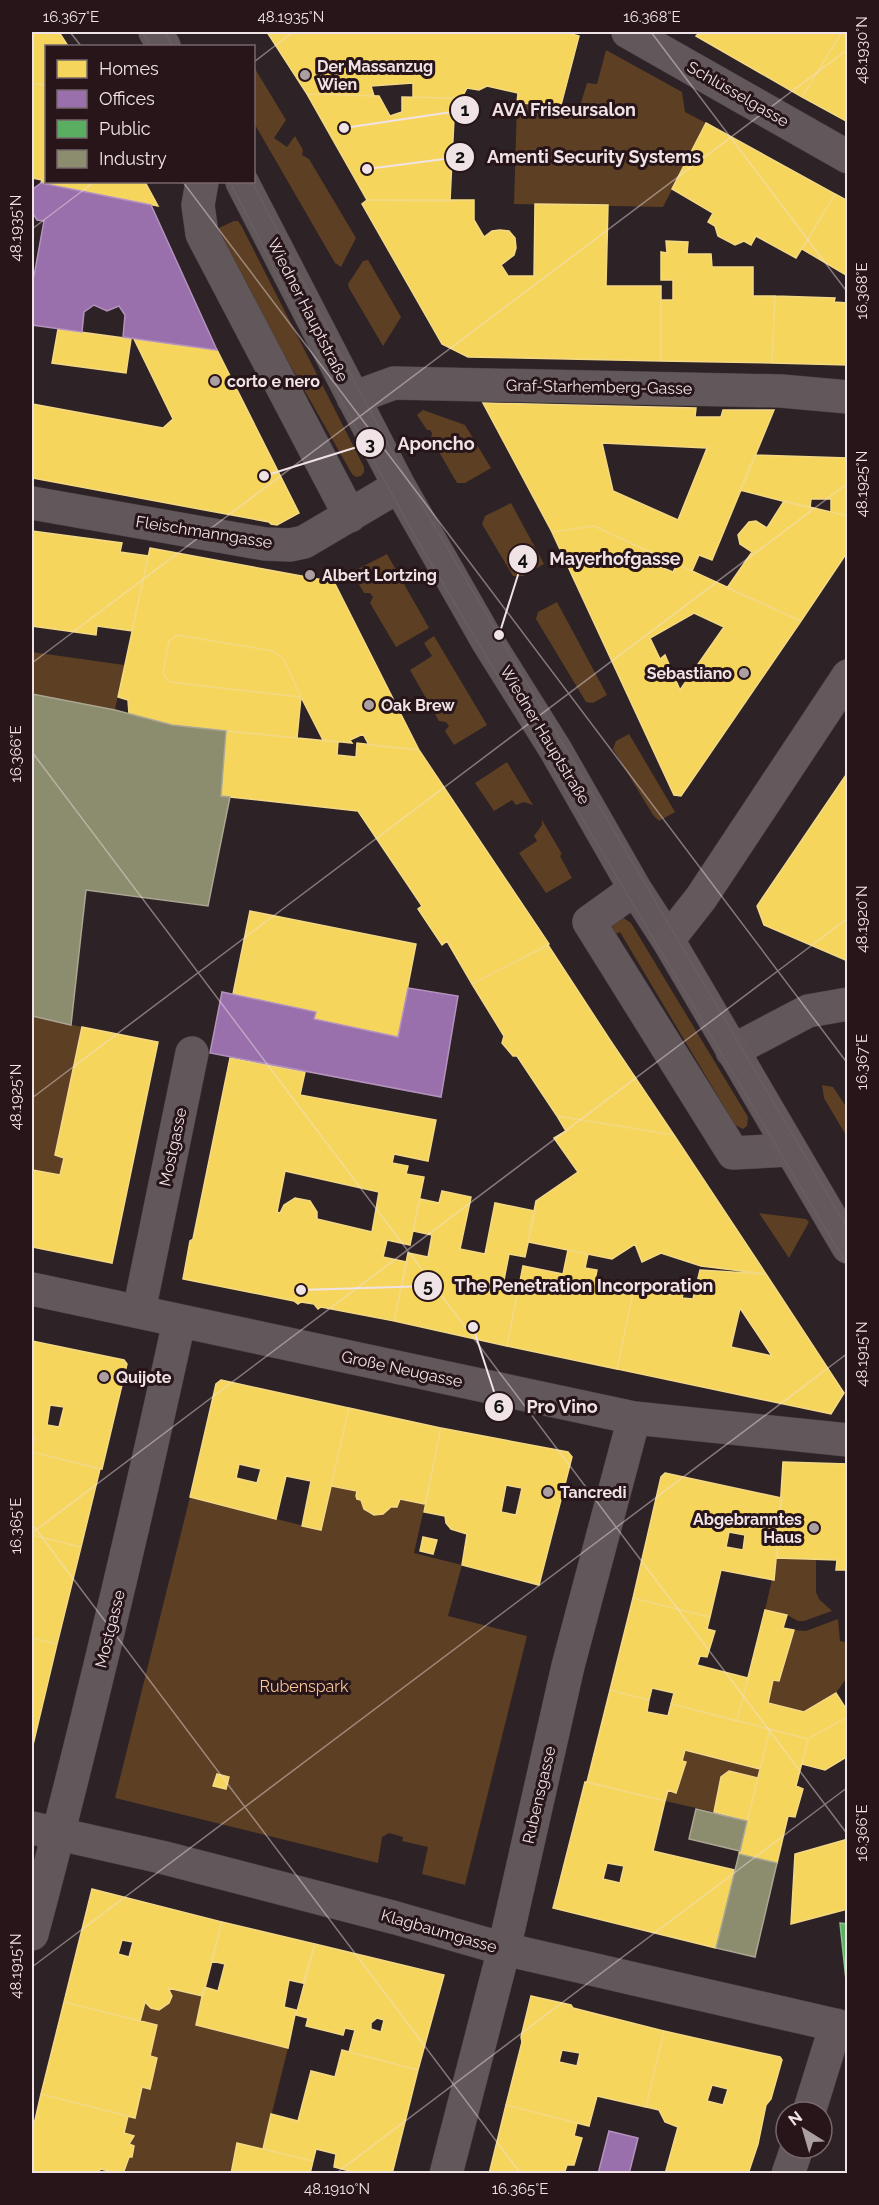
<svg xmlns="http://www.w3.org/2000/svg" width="879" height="2205" font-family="Raleway,sans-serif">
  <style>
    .green { fill: #5d3f23 }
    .homes { fill: #f6d55c; stroke: #f4d985; stroke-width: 1.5; fill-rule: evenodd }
    .offices { fill: #9970ab; stroke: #b392bd; stroke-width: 1.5 }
    .public { fill: #5aae61; stroke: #87be89; stroke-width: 1.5 }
    .industry { fill: #8c8c6e; stroke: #aaa692; stroke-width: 1.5 }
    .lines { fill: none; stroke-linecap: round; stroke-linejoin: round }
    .minor-casing { stroke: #493f42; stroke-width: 34 }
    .major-casing { stroke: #493f42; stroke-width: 34 }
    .minor { stroke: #62585b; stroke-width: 33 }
    .major { stroke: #64585c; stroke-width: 33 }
    .tram { stroke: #685f61; stroke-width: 1.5 }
    .ticks { fill: none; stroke: #f0e3e6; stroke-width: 1.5; stroke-opacity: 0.45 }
    .poi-dot { fill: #ac9fa2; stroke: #27151a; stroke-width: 2 }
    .labels { text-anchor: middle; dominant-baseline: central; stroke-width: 6; stroke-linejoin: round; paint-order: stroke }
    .poi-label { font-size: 16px; font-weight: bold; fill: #f0e3e6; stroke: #27151a; text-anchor: start }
    .street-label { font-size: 16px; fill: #f0e3e6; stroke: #27151a }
    .park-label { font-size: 16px; fill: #f8c698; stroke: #27151a }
    .leader { fill: none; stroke: #f0e3e6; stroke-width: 2 }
    .callout-dot { fill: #f0e3e6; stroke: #27151a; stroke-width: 2 }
    .mark-label { font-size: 18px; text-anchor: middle; font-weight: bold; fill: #111 }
    .callout-label { font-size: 18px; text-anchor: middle; font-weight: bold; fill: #f0e3e6; stroke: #27151a; stroke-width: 6; stroke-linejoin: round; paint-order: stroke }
    .neatline { fill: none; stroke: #f0e3e6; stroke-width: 2 }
    .ticks-label { font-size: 15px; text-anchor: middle; fill: #f0e3e6 }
  </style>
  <rect width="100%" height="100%" fill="#2d2225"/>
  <path class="green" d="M606 50 682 92 685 112 706 123 663 207 514 204 517 103 580 106 587 83 597 84Z
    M254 67 286 120 274 138 287 147 295 136 303 150 302 155 309 159 356 238 341 267 335 263 254 123Z
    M234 221H238L241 225 364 467V472L361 476 356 477 352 474 218 238 217 233 219 228Z
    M368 260 401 317 383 346 349 288 348 284 363 261Z
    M423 410 465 425 491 468 465 483H457L431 438 432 433 430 430H427L417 415Z
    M511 503 544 564 523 576H513L482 524 485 516Z
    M387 554 429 628 396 647 370 603 373 597 370 593H364L352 572Z
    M557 602 607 695 593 703 586 702 536 619 538 612Z
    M434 636 487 725 454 745 445 731 449 726 446 722 439 721 410 670 432 656 424 643Z
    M32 652 124 665 115 710 32 694Z
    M629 734 675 812 659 821 653 815 613 749 616 741Z
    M507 762 533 805 524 802 516 805 512 800 494 811 475 783Z
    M542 820 562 854 560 856 572 878 546 893 519 853 537 841 534 836 542 825Z
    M622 917 631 923 748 1117 747 1126 743 1129 735 1125 620 932 614 935 612 925Z
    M32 1016 82 1027 55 1155 64 1158 60 1175 32 1170Z
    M822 1085 833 1087 847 1108V1137L824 1098Z
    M759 1213 806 1219 809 1222 789 1258Z
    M331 1486 357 1491 356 1496 357 1499 361 1500 364 1509C380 1524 383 1507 397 1507L400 1499 425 1504 414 1553 462 1565 448 1616 527 1636 465 1885 422 1874 428 1847 402 1841 403 1837 389 1833 382 1837 378 1863 115 1798 190 1497 320 1530Z
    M777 1558 816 1560V1592L819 1599 832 1611 804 1621H798L787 1615 765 1610Z
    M838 1619 840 1641 845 1642 847 1645 848 1676 836 1693 804 1712 768 1703 773 1680 779 1681 794 1630 806 1631Z
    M685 1750 760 1769 758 1778 730 1771 721 1777 714 1812 665 1801 668 1790 677 1792 685 1763 682 1761Z
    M168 1988 203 1996 196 2025 288 2048 263 2149 237 2143 231 2173 123 2174 129 2157H132L134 2147 129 2144 133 2136 124 2133 128 2116 135 2118 142 2087 149 2089 150 2056 157 2025 140 2021 145 2002 152 2008 159 2010 169 2003 172 1996Z"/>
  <path class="homes" d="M32 32H59L68 46H46V85L32 84Z
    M267 32H564L579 36 561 105 517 103 518 93 487 86 479 90 467 88 461 99 413 97V83L371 86 374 96 307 94Z
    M700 32H842L802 97 696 36Z
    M842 32H848V122L802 97Z
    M32 84 46 85V182H145L158 206 41 183 42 180 32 178Z
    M307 94 379 96 390 116 402 112V97L455 98 450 201 367 200Z
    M706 123 835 194 796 258 756 236 751 245 744 241 735 245 718 236 715 226 708 222 713 213 672 189Z
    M835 194 848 201 846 275 802 249Z
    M367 200H474V220L484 237 492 231 500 230 509 231 515 238 516 248 514 255 501 265 508 276H534L535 204 608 205 606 286H661V361L468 357 442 344 362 204Z
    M666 241 688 242 687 254H711L712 267H753V296H775L772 363 661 361V300H673V280H661V252L667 253Z
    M775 296 835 298 834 302 848 303V365L772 363Z
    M58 329 131 339 126 373 52 363Z
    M134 339 217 350 299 513 277 525 271 524 269 522 32 478V404L163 428 173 419Z
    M483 403 696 408 695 417H721L723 410H774L712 560 699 555 692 571 594 526 552 532ZM602 443 707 448 678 520 613 491Z
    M755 455 848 458V516L831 512V499H811L810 508 740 490Z
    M784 501 848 516V551L801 621 727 588 752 552 740 544 738 535 749 522 756 521 767 528Z
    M594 526 652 553 648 562 673 572 677 564 801 621 681 796 674 795 552 532ZM694 613 724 627 680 690 665 655 660 659 650 638Z
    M32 531 122 543 120 552 148 556 132 631 97 626 96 635 32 626Z
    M150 548 334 582 419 750 369 745 363 734 350 740 352 743 323 740 301 697 297 738 172 725 129 714 128 700 118 697ZM177 635 272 651 283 658 301 697 169 682 163 673 169 641Z
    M177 635 272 651 283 658 301 697 169 682 163 673 169 641Z
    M226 731 338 742 337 755 356 757 357 743 419 750 549 944 472 984 447 941 442 945 418 909 422 906 358 811 221 796Z
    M848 772V961L764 925 757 906Z
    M250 911 416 944 398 1037 314 1019 316 1012 233 994Z
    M548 945 610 1040 674 1135 557 1116 517 1056H513L502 1043 504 1036 472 984Z
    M82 1027 158 1042 112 1263 32 1247V1170L60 1175 64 1158 55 1155Z
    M230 1058 305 1072 300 1095 436 1120 428 1161 394 1154 392 1163 408 1166 406 1174 424 1177 410 1245 387 1240 383 1257 407 1262 394 1321 321 1307 318 1309 314 1304 301 1302 298 1304 294 1301 183 1279 190 1241 193 1239ZM285 1171 379 1192 372 1232 317 1219V1212L310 1201 295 1198 284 1205 280 1213 277 1212Z
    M557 1116 674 1135 766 1274 701 1266 661 1253 642 1262 635 1244 612 1259 528 1242 536 1201 578 1172 554 1138 566 1131Z
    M442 1191 471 1197 460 1249 485 1254 495 1203 535 1211 525 1257 509 1254 503 1285 518 1288 507 1346 394 1321 408 1253 428 1257 432 1235 413 1231 420 1199 439 1203Z
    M568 1250 588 1254 585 1268 597 1270 595 1280 634 1288 617 1369 507 1346 523 1266 563 1274Z
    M700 1270 766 1274 844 1393 831 1414 617 1369 634 1288 670 1295 673 1284 685 1287 682 1298 693 1299ZM740 1308 772 1356 731 1347Z
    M32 1341 124 1360 127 1364 102 1469 32 1452 35 1437 32 1439ZM50 1405 64 1407 59 1427 47 1425Z
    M221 1380 349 1408 321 1530 302 1526 311 1481 286 1476 276 1519 190 1497 216 1384ZM239 1464 261 1469 257 1483 236 1478Z
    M349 1408 441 1428 425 1504 400 1499 397 1507H391L383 1514 374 1515 364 1509 361 1500 357 1499 356 1496 357 1491 331 1486Z
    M441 1428 568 1452 572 1457 539 1585 462 1565 467 1534 451 1529 446 1523 445 1516 424 1512ZM506 1485 522 1488 516 1515 501 1512Z
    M32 1452 100 1469 81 1547 32 1535Z
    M783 1462 848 1464V1570H836L837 1560 777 1558Z
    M665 1473 782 1498 774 1580 721 1570 710 1617 633 1598 661 1477ZM729 1532 745 1535 743 1550 726 1547Z
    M32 1535 81 1547 57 1644 32 1638Z
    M423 1537 437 1540 433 1554 420 1551Z
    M633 1598 710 1617 707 1629 715 1631 707 1657 700 1656 697 1665 748 1678 737 1721 671 1704 674 1693 652 1688 649 1700 610 1690Z
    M765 1610 787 1615 783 1628 794 1630 779 1681 773 1680 768 1703 804 1712 836 1693 848 1712 847 1717 808 1739 737 1721Z
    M32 1638 57 1644 32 1749Z
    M610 1690 649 1700 647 1712 668 1716 671 1704 770 1729 760 1769 685 1750 682 1761 686 1762 676 1793 668 1790 665 1801 587 1782Z
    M847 1717 848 1756 825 1770 802 1764 808 1739Z
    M770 1729 808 1739 796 1786 803 1789 795 1817 788 1816 777 1863 739 1854Z
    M729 1771 758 1778 747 1821 714 1812 721 1777Z
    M217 1774 229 1777 226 1789 213 1786Z
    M585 1782 665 1801 653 1851 735 1870 716 1948 553 1908ZM607 1863 624 1866 620 1883 603 1879Z
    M848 1839V1909L791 1924 795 1854Z
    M92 1889 222 1922 203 1996 168 1988 172 1996 169 2003 159 2010 151 2008 145 2002 140 2021 64 2002ZM122 1940 133 1942 129 1957 118 1954Z
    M222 1922 315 1944 303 1983 289 1980 284 2007 296 2010 288 2048 196 2025 204 1987 218 1991 225 1964 211 1961Z
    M315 1944 444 1975 418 2070 349 2052 355 2030 345 2028 343 2035 306 2026 308 2018 296 2015ZM377 2018 384 2020 381 2032 371 2029V2023Z
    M531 1996 571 2005 573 2008 664 2031 646 2107 597 2096 589 2126 506 2105 522 2042 521 2037ZM562 2050 580 2053 577 2066 559 2062Z
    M64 2002 157 2025 150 2056 157 2058 150 2089 142 2087 135 2118 41 2094Z
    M664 2031 780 2057 782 2060 771 2099 766 2105 758 2144 748 2174H665L678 2127 665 2122 659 2110 646 2107ZM712 2085 728 2089 723 2105 707 2101Z
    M342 2050 418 2070 392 2174H361L334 2167 336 2154 316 2149 313 2161 263 2149 271 2114 298 2121 311 2071 335 2077Z
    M41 2094 128 2116 124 2133 134 2136 129 2144 134 2146 132 2157H129L123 2174 100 2169 99 2174H32V2133Z
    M506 2105 577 2123 574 2136 582 2138 574 2165H567L564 2174H489Z
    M237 2143 313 2161 310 2174H231Z"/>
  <path class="offices" d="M41 183 151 205 217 350 123 337 125 315 119 306 107 311 94 305 84 312 82 332 32 325V275L34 276 44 221 37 220 32 212V198L33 189Z
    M408 988 458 996 441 1097 210 1053 222 992 316 1012 314 1019 398 1037Z
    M609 2131 638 2138 629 2174H598Z"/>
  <path class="public" d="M840 1923 848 1924V1980H846Z"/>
  <path class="industry" d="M32 694 115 710 172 725 226 731 221 796 230 797 208 906 86 890 71 1025 32 1016Z
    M696 1809 747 1821 740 1851 689 1839Z
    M739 1854 777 1863 755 1957 716 1948Z"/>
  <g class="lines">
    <defs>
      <path id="minor" d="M155 32 164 46
        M628 32 848 157
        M202 182 198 205 202 234 350 516
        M242 182 399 486 488 642 555 749 635 889 668 940
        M353 398 394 383 781 391 848 397
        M32 503 265 544 290 545 304 542 399 486
        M635 889 589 922 733 1153 790 1150
        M732 1051 808 1011 848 1004
        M32 1289 634 1418 848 1440
        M139 1311 192 1053
        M32 1828 161 1857 396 1918 504 1949 848 2028
        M32 1934C86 1731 134 1527 179 1322
        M809 2112 836 2025
        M446 2174 504 1949 568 1666 634 1418
        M788 2174 797 2148"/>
      <path id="major" d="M848 676 701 898 668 940 848 1247"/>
    </defs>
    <use href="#minor" class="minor-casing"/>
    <use href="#major" class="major-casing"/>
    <use href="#minor" class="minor"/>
    <use href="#major" class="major"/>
    <path class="tram" d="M142 32 151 46
      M164 32 173 46
      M230 182 342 402 412 531 848 1267
      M252 182 361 394 408 481 848 1229"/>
  </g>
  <path class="ticks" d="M70 32 81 46M651 32 848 293M254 62 293 32M183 182 848 1064M32 229 94 182M32 663 848 49M32 752 848 1835M32 1098 848 483M32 1524 521 2174M32 1533 848 918M32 1967 848 1353M335 2174 848 1787"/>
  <g class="poi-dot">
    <circle cx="305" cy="75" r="6"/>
    <circle cx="215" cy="381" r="6"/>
    <circle cx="310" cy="575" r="6"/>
    <circle cx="744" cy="673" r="6"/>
    <circle cx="369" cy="705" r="6"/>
    <circle cx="104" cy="1377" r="6"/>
    <circle cx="548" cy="1492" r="6"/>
    <circle cx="814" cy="1528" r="6"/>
  </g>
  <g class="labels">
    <g class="poi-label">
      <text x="317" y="66">Der Massanzug<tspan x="317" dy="18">Wien</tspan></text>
      <text x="227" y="381">corto e nero</text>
      <text x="322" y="575">Albert Lortzing</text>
      <text x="732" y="673" text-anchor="end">Sebastiano</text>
      <text x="381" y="705">Oak Brew</text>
      <text x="116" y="1377">Quijote</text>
      <text x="560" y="1492">Tancredi</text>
      <text x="802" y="1519" text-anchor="end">Abgebranntes<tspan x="802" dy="18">Haus</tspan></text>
    </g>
    <g class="street-label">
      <text transform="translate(738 94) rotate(30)">Schlüsselgasse</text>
      <text transform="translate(308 310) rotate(63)">Wiedner Hauptstraße</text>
      <text transform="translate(599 387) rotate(1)">Graf-Starhemberg-Gasse</text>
      <text transform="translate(204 532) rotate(9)">Fleischmanngasse</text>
      <text transform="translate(545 735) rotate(59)">Wiedner Hauptstraße</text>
      <text transform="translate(173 1147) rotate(-78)">Mostgasse</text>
      <text transform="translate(402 1369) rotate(12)">Große Neugasse</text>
      <text transform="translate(110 1629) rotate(-76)">Mostgasse</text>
      <text transform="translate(539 1795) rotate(-77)">Rubensgasse</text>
      <text transform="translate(439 1931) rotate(16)">Klagbaumgasse</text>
    </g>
    <g class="park-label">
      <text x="304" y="1686">Rubenspark</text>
    </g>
  </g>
  <path class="leader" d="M344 128L465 110M367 169L460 157M264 476L370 443M499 635L523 559M301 1290L428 1286M473 1327L499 1407"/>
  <g class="callout-dot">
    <circle cx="344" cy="128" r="6"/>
    <circle cx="367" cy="169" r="6"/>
    <circle cx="264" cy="476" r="6"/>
    <circle cx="499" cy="635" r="6"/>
    <circle cx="301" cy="1290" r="6"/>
    <circle cx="473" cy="1327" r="6"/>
    <circle cx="465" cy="110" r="15"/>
    <circle cx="460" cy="157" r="15"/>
    <circle cx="370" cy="443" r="15"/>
    <circle cx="523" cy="559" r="15"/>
    <circle cx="428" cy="1286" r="15"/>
    <circle cx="499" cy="1407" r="15"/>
  </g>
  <g class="mark-label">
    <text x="465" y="116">1</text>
    <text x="460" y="163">2</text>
    <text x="370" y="450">3</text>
    <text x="523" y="565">4</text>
    <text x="428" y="1292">5</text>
    <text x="499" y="1413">6</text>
  </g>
  <g class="callout-label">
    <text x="564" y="116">AVA Friseursalon</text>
    <text x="594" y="163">Amenti Security Systems</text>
    <text x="436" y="450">Aponcho</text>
    <text x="615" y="565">Mayerhofgasse</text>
    <text x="584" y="1292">The Penetration Incorporation</text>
    <text x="562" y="1413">Pro Vino</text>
  </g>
  <rect width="879" height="2205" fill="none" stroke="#27151a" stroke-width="66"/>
  <rect x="45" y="45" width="210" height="138" fill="#27151a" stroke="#77676c" stroke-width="1.5"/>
  <rect x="57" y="60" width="30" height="18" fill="#f6d55c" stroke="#77676c" stroke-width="1.5"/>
  <text x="99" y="75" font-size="18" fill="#f0e3e6">Homes</text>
  <rect x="57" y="90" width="30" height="18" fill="#9970ab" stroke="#77676c" stroke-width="1.5"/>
  <text x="99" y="105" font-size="18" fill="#f0e3e6">Offices</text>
  <rect x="57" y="120" width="30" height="18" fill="#5aae61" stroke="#77676c" stroke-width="1.5"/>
  <text x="99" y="135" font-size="18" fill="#f0e3e6">Public</text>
  <rect x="57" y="150" width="30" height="18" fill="#8c8c6e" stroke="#77676c" stroke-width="1.5"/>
  <text x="99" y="165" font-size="18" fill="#f0e3e6">Industry</text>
  <g transform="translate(804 2130) rotate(323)"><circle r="28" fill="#27151a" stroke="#77676c" stroke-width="1.5"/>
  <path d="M0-4.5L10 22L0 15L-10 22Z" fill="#ac9fa2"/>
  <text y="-9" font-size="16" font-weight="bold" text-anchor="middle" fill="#f0e3e6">N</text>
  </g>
  <rect x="33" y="33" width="813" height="2139" class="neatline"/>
  <g class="ticks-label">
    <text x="71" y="22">16.367°E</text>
    <text x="291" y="22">48.1935°N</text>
    <text x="652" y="22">16.368°E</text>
    <text transform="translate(862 50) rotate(-90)" y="5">48.1930°N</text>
    <text transform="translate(16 228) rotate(-90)" y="5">48.1935°N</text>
    <text transform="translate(862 291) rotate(-90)" y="5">16.368°E</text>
    <text transform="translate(862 484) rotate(-90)" y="5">48.1925°N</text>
    <text transform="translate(16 754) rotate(-90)" y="5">16.366°E</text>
    <text transform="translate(862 919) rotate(-90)" y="5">48.1920°N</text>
    <text transform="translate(862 1062) rotate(-90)" y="5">16.367°E</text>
    <text transform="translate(16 1097) rotate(-90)" y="5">48.1925°N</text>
    <text transform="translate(862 1354) rotate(-90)" y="5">48.1915°N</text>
    <text transform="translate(16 1526) rotate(-90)" y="5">16.365°E</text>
    <text transform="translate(862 1833) rotate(-90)" y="5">16.366°E</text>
    <text transform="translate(16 1966) rotate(-90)" y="5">48.1915°N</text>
    <text x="337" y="2194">48.1910°N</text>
    <text x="520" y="2194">16.365°E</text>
  </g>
</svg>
